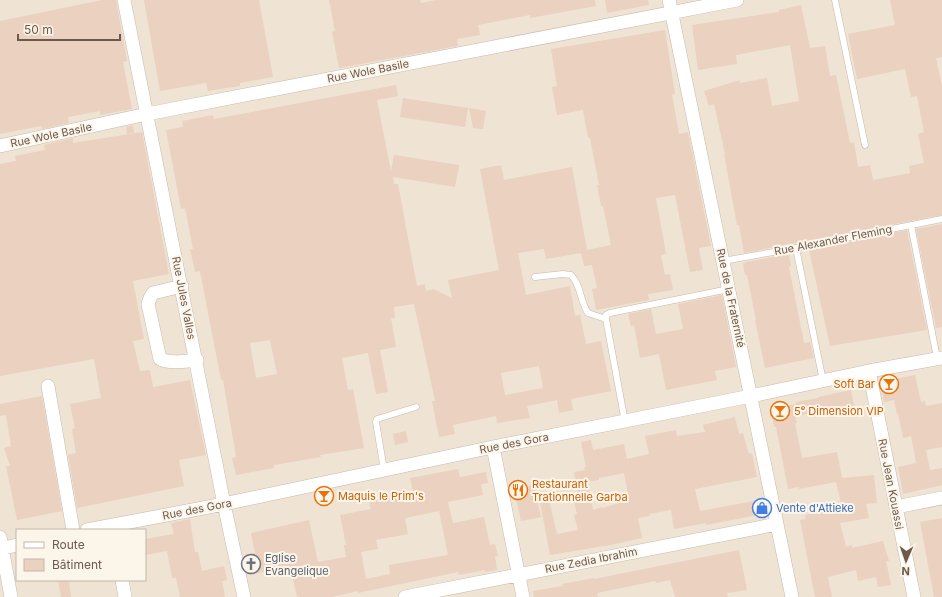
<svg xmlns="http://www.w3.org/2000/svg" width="942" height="597" font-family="Inter,sans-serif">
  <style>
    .residential { fill: #efe3d4; fill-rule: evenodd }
    .building { fill: #ead1c0; fill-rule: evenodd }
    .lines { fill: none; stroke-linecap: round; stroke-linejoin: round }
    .service-casing { stroke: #c8b9ac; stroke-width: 7 }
    .minor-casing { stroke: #c8b9ac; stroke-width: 14 }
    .service { stroke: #fff; stroke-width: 6 }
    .minor { stroke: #fff; stroke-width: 13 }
    .labels { text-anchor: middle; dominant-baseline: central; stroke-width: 4; stroke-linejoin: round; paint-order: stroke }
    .street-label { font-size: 11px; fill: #6d594d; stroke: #fcf5ea }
    .food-label { font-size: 11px; fill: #c56008; stroke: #fcf5ea; text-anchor: start }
    .shop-label { font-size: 11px; fill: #366cbe; stroke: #fcf5ea; text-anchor: start }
    .worship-label { font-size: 11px; fill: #5b616d; stroke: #fcf5ea; text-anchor: start }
  </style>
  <rect width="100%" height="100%" fill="#f9f1e4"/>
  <path class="residential" d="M0 0H942V597H0ZM17 530H145V580H17Z"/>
  <path class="building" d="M102 0H116L127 61 123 62 132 109 100 115V111L68 117 69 123 42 129 41 126 0 134V21Z
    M144 0H259L273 77 240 83V86L208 91 206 83 160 91Z
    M329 0H420L421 3 436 0H595L596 6 530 18V15L478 25 480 35 457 39 458 46 339 68 332 32 335 31Z
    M605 0H648L649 5 607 13Z
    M890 0H942V57L936 58 942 86V215L744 253 739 225H737L724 154H725L714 104 709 106 704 91 740 80V83L767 78 772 106 799 101 790 45 736 55 737 64 698 70 692 25 779 12V10L801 5 810 48 825 46 830 76 836 75 850 143 854 142 858 167 870 165 873 180 910 173 909 166 924 163 918 134 924 132 917 96 911 97 905 69 857 79 848 34 895 25Z
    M665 30 675 94H672L679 134 688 132 711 246 699 248 703 270 690 272 675 195 656 198 666 254 661 255 665 275 670 274 673 290 648 294 649 300 596 310 592 289 597 288 592 265 584 266 581 253 546 259 544 249 518 253 526 295 570 286 575 316 580 315 586 344 601 341 611 391 571 399 573 410 559 413 557 400 527 406 530 418 497 423 496 416 453 425 455 434 439 437 432 401H435L414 304 394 307 395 318H391L396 347 380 350 388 392 376 394 368 353 342 358 348 390 353 389 364 448 320 455 321 457 274 465V468L236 475 232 458 236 457 223 380H221L200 271 195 272 190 249H193L185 208 181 209 166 130 183 127 182 121 213 115 214 119 396 85 398 96 377 100 391 171 394 155 459 165 455 187 393 177 394 184H398L417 286 425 284 426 291 433 289 452 298 448 280 499 270 480 169 501 165 504 180 572 167 587 250 611 245 603 206H601L597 185H599L590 138H588L583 110 557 115 552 87 557 86 551 49ZM270 340 277 374 256 378 250 343ZM539 366 543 388 505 395 501 373Z
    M403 98 468 108 465 127 400 117Z
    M469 108 486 111 483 129 473 128Z
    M133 125 134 133 127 134 126 127Z
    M142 132 169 274 133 281 144 339 133 341 140 371 150 370 153 387 190 380 206 455 179 460 184 486 77 508 68 455 76 453 72 429 75 428 70 404 101 398 94 359 0 376V164L16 161 15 156 45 150 44 145 73 138V143Z
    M942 224V327L936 328 916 229Z
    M907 230 927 330 830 346 809 250Z
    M789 254 791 266 789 267 804 343 810 342 814 358 765 368 755 320H756L747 275H745L743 263H746V262Z
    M722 295 736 367 715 371 717 380 666 390 659 354 640 358 634 325 631 326 628 314 651 309 656 334 683 329 678 304Z
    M915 375 921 402 925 401 926 406 942 403V447L926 450 930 470 942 468V485L903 494 898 467 916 463 911 436 903 438 898 413 897 414 894 400 884 402 880 382Z
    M851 390 854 406 795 416 797 423H795L802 458 837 452 842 478 874 475 877 503 866 504 869 518 840 523 846 547 852 545V548L883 541 889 561H886L891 585 878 587 876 577 858 581 856 570 828 577 832 597H815L800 520 806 519 805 515 842 507 836 482 799 489V487L788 489 776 427H774L771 409 796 404V402L818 398V397Z
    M42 396 62 511 17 520 6 466H10L4 448 11 446 6 415 0 416V404Z
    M735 417 739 434 743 433 749 454 752 453 757 477 695 489 700 511 760 500 763 514 706 525V523L674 529 671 510 649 514 650 516 638 518 642 538 610 545 550 555 540 502 549 500 557 534 578 530 574 515 577 514 574 501 579 500 574 472 585 470 584 467H586L581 442 591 440 593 450 624 444 627 459 649 454 645 436 676 430 677 436 705 432 703 425ZM624 473 629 500 603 508 602 507 593 510 587 482 599 480V478Z
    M406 431 408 442 395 445 393 434Z
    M458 469 460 477 486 472 488 483 481 484 483 495 448 502 453 523 484 517 490 545 495 544 498 556H495L497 570 485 572V570L459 575 458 572 358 593V591L332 597H297L290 566 249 575 245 556 255 553 251 533 309 520 318 562 346 557 344 545H346L340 515 371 509 369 501 413 492 410 478ZM439 511 448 555 389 565 390 574 366 579 361 552 378 549 376 540 408 534 405 518Z
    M534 485 541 517 521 521 514 490Z
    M942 518V597H934L920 522Z
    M190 519 195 552H198L202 571 224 566 227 580 222 581 225 597H180L176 578H172L167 551 145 555V539L174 534 171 523Z
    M739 550 747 590 727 593 728 597H675L670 580 656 583 655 581 597 593 598 597H534L533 591 563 586 562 584 594 578V579Z
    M58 580H69L71 597H61Z"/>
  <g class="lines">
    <defs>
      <path id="service" d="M835 0 865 145
        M911 225 937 358
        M796 248 823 381
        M723 261 796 248 942 219
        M535 277 563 274 571 275C581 285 580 301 588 313L606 319
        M625 422 606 319V315L610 313 729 289
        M384 470 376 422 377 419 416 407"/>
      <path id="minor" d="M124 0 224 504 244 597
        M669 0 792 597
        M0 146 147 114 737 0
        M182 286 153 293 150 298 148 304 160 359C172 364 185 361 197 360
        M869 371 914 597
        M48 386 73 530
        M493 447 523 597
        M896 507 942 498
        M87 530 224 504 493 447 751 396 869 371 942 358
        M0 537 11 597
        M0 549 17 545
        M122 580 125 597
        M405 597 777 524"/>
    </defs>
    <use href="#service" class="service-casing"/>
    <use href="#minor" class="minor-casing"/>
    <use href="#service" class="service"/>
    <use href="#minor" class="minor"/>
  </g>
  <defs>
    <symbol id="bar-ring" viewBox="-11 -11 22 22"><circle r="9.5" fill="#fcf5ea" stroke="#e8710a" stroke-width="1.5"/><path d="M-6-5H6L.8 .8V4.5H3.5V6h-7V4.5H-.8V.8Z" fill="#e8710a"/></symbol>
    <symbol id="restaurant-ring" viewBox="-11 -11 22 22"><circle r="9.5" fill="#fcf5ea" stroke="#e8710a" stroke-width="1.5"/><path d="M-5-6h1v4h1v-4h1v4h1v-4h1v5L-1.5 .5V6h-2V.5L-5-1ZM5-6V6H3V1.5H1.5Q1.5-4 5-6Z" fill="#e8710a"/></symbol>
    <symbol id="shop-ring" viewBox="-11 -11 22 22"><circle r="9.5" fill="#fcf5ea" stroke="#3f7fe0" stroke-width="1.5"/><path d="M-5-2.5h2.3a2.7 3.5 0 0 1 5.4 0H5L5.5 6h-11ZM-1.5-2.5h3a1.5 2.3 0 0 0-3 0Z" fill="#3f7fe0"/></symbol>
    <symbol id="church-ring" viewBox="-11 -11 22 22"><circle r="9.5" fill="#fcf5ea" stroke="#6b7280" stroke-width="1.5"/><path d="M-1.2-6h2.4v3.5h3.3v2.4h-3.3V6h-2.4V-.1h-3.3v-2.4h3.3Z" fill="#6b7280"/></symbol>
  </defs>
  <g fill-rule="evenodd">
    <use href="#bar-ring" x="878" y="373" width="22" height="22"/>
    <use href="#bar-ring" x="769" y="400" width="22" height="22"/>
    <use href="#restaurant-ring" x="507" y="479" width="22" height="22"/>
    <use href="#bar-ring" x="313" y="485" width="22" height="22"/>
    <use href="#shop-ring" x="751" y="497" width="22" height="22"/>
    <use href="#church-ring" x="240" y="553" width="22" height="22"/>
  </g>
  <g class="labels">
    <g class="street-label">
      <text transform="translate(368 71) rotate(-11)">Rue Wole Basile</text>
      <text transform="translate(51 135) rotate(-12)">Rue Wole Basile</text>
      <text transform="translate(833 240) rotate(-11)">Rue Alexander Fleming</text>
      <text transform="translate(184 298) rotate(79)">Rue Jules Valles</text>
      <text transform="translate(731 298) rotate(78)">Rue de la Fraternité</text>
      <text transform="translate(514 443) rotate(-11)">Rue des Gora</text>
      <text transform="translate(891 484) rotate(79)">Rue Jean Kouassi</text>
      <text transform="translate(197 509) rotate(-11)">Rue des Gora</text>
      <text transform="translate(591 560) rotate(-11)">Rue Zedia Ibrahim</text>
    </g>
    <g class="food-label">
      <text x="875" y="384" text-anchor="end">Soft Bar</text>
      <text x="794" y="411">5ᵉ Dimension VIP</text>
      <text x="532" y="484">Restaurant<tspan x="532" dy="13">Trationnelle Garba</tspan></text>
      <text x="338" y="496">Maquis le Prim's</text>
    </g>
    <g class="shop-label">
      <text x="776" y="508">Vente d'Attieke</text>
    </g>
    <g class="worship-label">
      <text x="265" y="558">Eglise<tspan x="265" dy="13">Evangelique</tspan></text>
    </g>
  </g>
  <rect x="16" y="529" width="130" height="52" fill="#fcf5ea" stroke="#c3b7ab"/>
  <rect x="24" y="542" width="20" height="6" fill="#ffffff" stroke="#c3b7ab"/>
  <text x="52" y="549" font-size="12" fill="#6d594d">Route</text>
  <rect x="24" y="559" width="20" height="12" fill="#ead1c0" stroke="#c3b7ab"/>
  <text x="52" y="569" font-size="12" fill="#6d594d">Bâtiment</text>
  <g transform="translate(906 561) rotate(182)" stroke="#fcf5ea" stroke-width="3" paint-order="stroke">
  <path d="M0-3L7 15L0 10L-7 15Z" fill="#6d594d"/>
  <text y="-6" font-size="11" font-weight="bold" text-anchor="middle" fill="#6d594d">N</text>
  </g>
  <path d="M18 34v6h102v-6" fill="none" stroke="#6d594d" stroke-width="2"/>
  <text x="24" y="34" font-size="12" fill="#6d594d" stroke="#fcf5ea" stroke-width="3" paint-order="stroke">50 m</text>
</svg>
